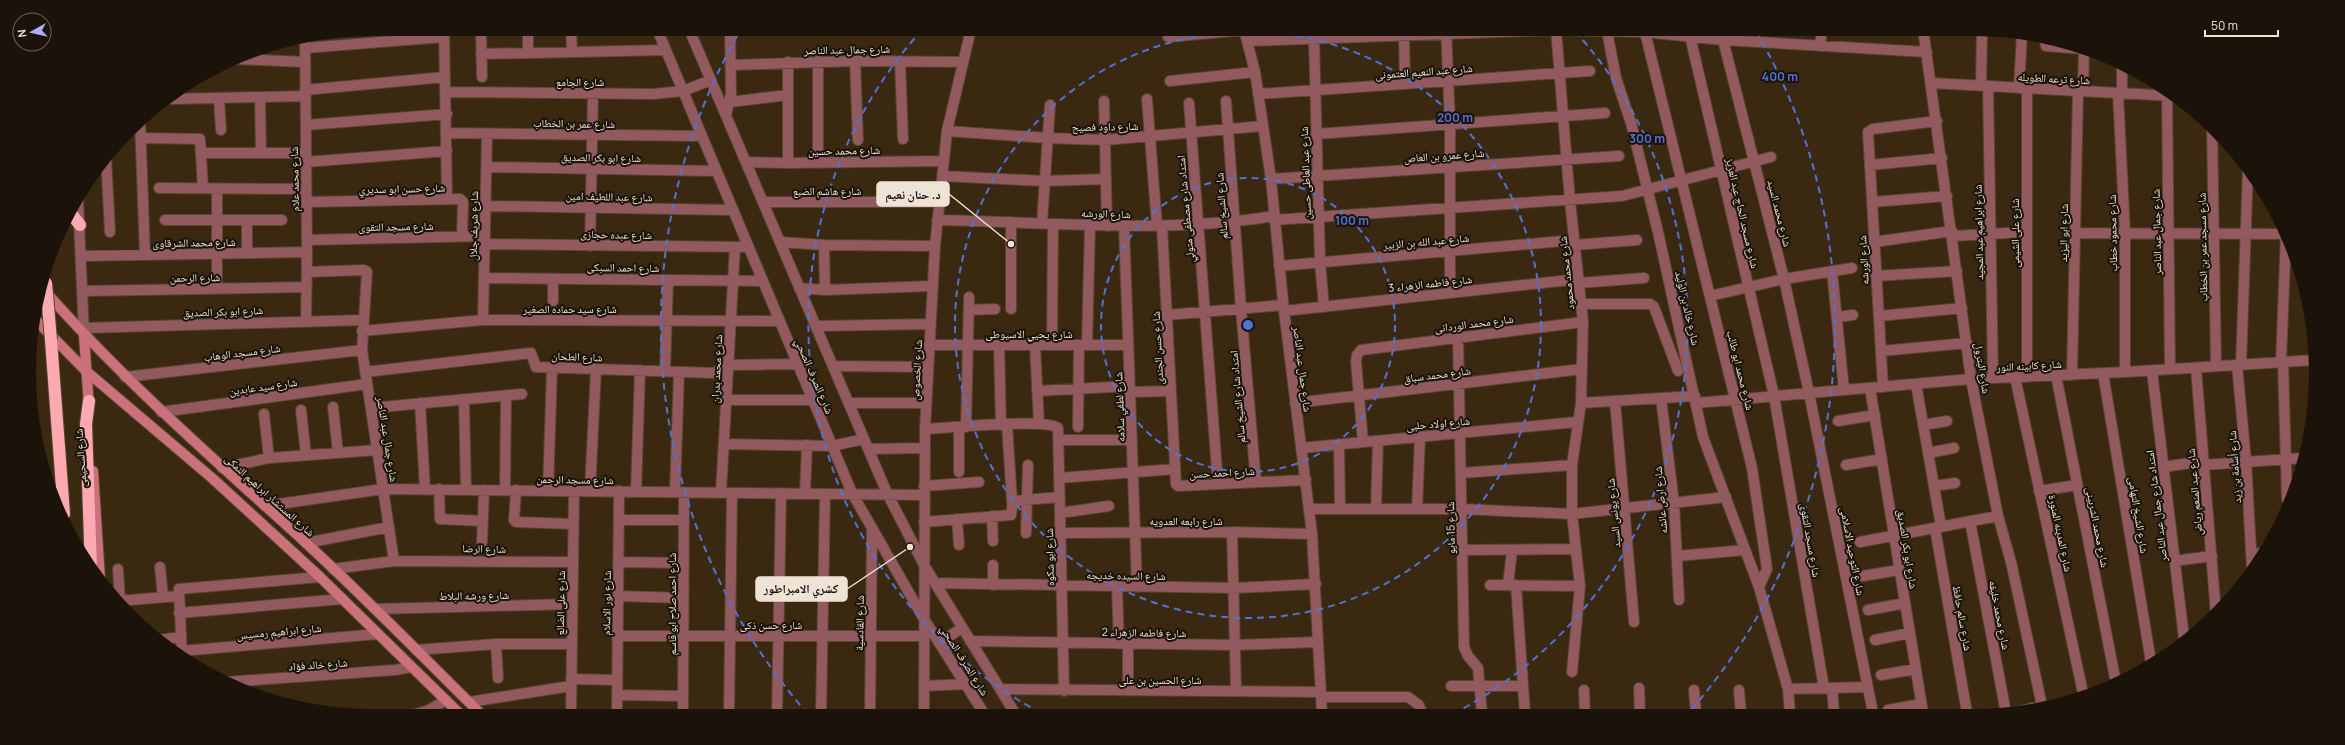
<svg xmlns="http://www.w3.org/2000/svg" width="2345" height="745" font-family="Manrope,'Noto Naskh Arabic',sans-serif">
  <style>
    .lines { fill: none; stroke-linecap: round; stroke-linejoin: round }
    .street-casing { stroke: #574730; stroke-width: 12 }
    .secondary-casing { stroke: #574730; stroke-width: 12 }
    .highway-casing { stroke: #574730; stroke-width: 14 }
    .street { stroke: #92595f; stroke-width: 10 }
    .secondary { stroke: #ca717b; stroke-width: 10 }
    .highway { stroke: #fda9b1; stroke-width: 12 }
    .highway-bridge-casing { stroke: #574730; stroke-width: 14; stroke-linecap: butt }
    .highway-bridge { stroke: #fda9b1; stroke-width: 12 }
    .ring { fill: none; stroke: #5173d7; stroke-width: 2; stroke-dasharray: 7 5 }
    .labels { text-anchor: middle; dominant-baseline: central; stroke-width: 4; stroke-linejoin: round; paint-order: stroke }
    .street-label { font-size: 11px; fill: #eee3d5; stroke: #1b1309 }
    .centre { fill: #5173d7; stroke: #1b1309; stroke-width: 2 }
    .ring-label { font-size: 12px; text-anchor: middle; font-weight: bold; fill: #5173d7; stroke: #1b1309; stroke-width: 4; stroke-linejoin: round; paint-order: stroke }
    .leader { fill: none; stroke: #eee3d5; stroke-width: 1.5 }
    .callout-dot { fill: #eee3d5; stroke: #1b1309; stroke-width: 1.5 }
    .callout { fill: #eee3d5; stroke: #eee3d5; stroke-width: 1.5 }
    .callout-label { font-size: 12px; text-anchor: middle; font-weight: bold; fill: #111 }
  </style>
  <rect width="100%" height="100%" fill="#3a2910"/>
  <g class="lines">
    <defs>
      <path id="street" d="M444 29 447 199
        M481 29 482 77
        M528 29V53
        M571 29 572 52
        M657 29 852 493 924 619 985 715
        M689 29 887 493 924 565 1016 715
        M1244 29 1255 72 1271 179 1284 311 1312 534 1322 714
        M1446 29 1450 123V293
        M1556 29 1570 201 1583 322 1581 403 1572 465V514L1580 586 1572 672
        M1725 29 1723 40 1784 279 1809 393 1873 713
        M1923 29 1971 379 1998 516 2011 562 2042 706
        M1607 31 1616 78 1631 123 1658 232 1703 437 1759 587
        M1645 32 1752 468 1767 569 1759 587 1788 689 1790 713
        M1404 35 1405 84
        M305 36 307 252 306 321
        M1690 36 1774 396 1824 688
        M1168 37 1245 30
        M2044 37 2046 46 2083 49
        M1314 39 1320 262 1324 307
        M1248 41 1556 30 1645 32 1723 40 1927 52
        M1820 46 1822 29
        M305 48 444 37
        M481 54 666 50
        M236 59 305 62
        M818 61V163
        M855 61 858 140
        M900 61 903 139
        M731 65 855 61 963 62
        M2122 65V93
        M1170 81 1255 72
        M1932 83 2174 96
        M1981 86 1982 30
        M1988 86 1993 378
        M2019 88 2022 34
        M305 90 445 77
        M2083 91 2084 49
        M446 92 653 94 683 91 711 80
        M2118 93 2125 233V372
        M1259 94 1590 71
        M2167 95 2170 369
        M260 97 261 153
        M219 98 221 130
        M171 99 306 96
        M1147 99 1157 226
        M1104 101 1107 226
        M1226 101 1241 309 1256 482
        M730 102 788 95
        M1189 103 1218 484
        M726 115 731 94 730 29
        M140 120 145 255
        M306 125 447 114
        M2212 127 2216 366
        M947 131 1047 138 1105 140 1263 126
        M447 133 702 136
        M1316 134 1605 113
        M141 138 200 139 203 188
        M201 153H306
        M106 157 110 232
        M306 162 447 151
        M746 162 788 163 943 161
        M788 163V62
        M1870 165 1942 158
        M487 167 716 171
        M942 176 1044 181 1106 179
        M1271 179 1619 156
        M159 188 306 189
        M78 199 84 334
        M307 202 460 199 463 202 462 236
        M763 202H939
        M1872 202 1947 196
        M486 206 732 210
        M165 220H282
        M247 220V253
        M937 220C1049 222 1162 234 1274 216
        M1274 220 1622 196 1771 157
        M1011 222V309
        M1042 223 1050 105
        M1124 226 1137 587
        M1162 226 1176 484 1178 486 1306 480
        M2075 233 2286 234
        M1953 236 2026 232
        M307 240 485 236
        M780 242 824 245 935 246
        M1874 242 1952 231
        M485 244 748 247
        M824 245 825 290
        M1575 245 1637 240
        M590 246 593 94
        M81 256 307 252
        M1279 266 1574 240
        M1832 271 1844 390
        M307 272 364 270 367 272 362 350 394 561
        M1876 276 1957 271
        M484 278 762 281
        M1579 283 1644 278
        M799 288 825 290 932 286
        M217 289V189
        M83 291 307 287
        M1710 296 1784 279 1852 268
        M553 301V279
        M1582 304H1650L1654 307 1678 371
        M969 310 995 309
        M1284 311 1579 279
        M1167 315 1283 305
        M1879 316 1962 308
        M1837 317 1853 315
        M483 320 487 134
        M816 326 930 324
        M84 328 364 320
        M362 331 483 320 779 321
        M1458 337 1464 647 1468 656 1478 668 1482 714
        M929 345H1128
        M999 345 1001 425
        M1035 345 1039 424
        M1052 345 1053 224
        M1087 345 1090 225
        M1881 351 1967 343
        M2281 362 2286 234
        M2283 362 2287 499
        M2237 365 2246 461 2252 568
        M2241 365 2248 169
        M833 366 928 367
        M2196 368 2216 614
        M665 371 668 280
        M2152 371 2184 638
        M365 372 531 353 536 367 714 373 728 365 797 364
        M2103 373 2151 662
        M2056 375 2116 683
        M2072 375 2078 91
        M125 377 362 350
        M2015 377 2083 693
        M2027 377V89
        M1916 384 1941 526
        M1883 387 1868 132 1873 129 1937 121
        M1870 388 1923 713
        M1037 391 1130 386
        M1130 392 1171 391
        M1661 398 1674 503 1679 600
        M464 399 466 490
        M726 400H812
        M1615 401 1634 622
        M420 403 425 489
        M849 403H926
        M1295 403 1582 369
        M1581 403 1695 396
        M1696 403 1971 379 2125 372 2315 360
        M333 407 338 453
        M371 408 522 394
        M301 410 306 455
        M161 412 367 384
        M264 414 269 458
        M1838 421 1875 415
        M1007 424 1012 502
        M1923 425 1947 421
        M966 427 969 297
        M1078 427 1079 345
        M925 429C946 428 1045 418 1058 428L1064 691
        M1059 440H1132
        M1363 442 1356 362 1357 355 1361 350 1583 322
        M724 444 832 446 864 439
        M1339 444 1340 509
        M1301 448 1577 422
        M868 449 925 448
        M1928 453 1954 448
        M1846 465 1882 459
        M2204 465 2303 458
        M2163 467 2204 461
        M222 468 269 458 377 450
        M959 472V427
        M1462 473 1572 465
        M1059 478 1175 469
        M924 486 979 482
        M1934 486 1955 483
        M439 489 440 519 483 521
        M505 490 506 396
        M516 490 514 520 516 522 573 524
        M548 491 552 368
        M590 491 596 369
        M2039 491 2077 485
        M636 492 640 370
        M675 492 679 372
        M721 492 735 247
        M805 493 807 445
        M265 506 383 489 924 495
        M1309 509H1462L1572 514 1726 497
        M1376 509 1378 441
        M1417 509 1420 437
        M1060 513 1109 506
        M992 516 993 541
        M957 519 959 545
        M619 520H683
        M1970 521 2006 713
        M924 522 1011 515 1013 501 1060 497
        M1935 528 1967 713
        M1232 532 1236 691
        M1026 533 1028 465
        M1061 533 1232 532 1312 534
        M482 542 484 490
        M1860 542 1998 516
        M306 543 389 527
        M1463 550 1576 549
        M2251 554 2263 553
        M1677 556 1745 550
        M2174 561 2212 556
        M618 562 684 563
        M993 565V585
        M160 567 163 597
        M118 569 120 601
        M333 569 394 561 573 562
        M1863 576 1899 570
        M935 583 1234 588 1316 584
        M1490 585 1580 586
        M1508 585 1512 550
        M1516 585 1525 714
        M1117 587 1119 644
        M618 596 683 598
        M118 601 178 596
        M376 609 572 604
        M1868 610 1905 603
        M179 613 343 599
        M617 636H925
        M159 640 181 637
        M1875 640 1910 633
        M970 641 1235 645 1318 642
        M939 643 962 628
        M496 644 498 678
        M1128 644V691
        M416 650 496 644H572
        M181 651 378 634
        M182 658 179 589 320 577
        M1881 675 1916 669
        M571 679 617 680
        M226 682 395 670 411 667
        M924 686 966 684
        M1451 686H1522
        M1639 688 1640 714
        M1832 688 1834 713
        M1000 689 1320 692
        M1788 689 1868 687
        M1584 690 1585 714
        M1694 690 1696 714
        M1739 690 1741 714
        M617 695 683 696
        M1321 697H1408L1419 705 1422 714
        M469 702 571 686
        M1888 710 1921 704
        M2013 713 2041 706
        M683 715 684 492
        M729 715 732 493
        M777 715 781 493
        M821 715 825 494
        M870 715 872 531
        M924 715 925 429 935 246 947 131 971 29
        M410 716 429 710 446 700
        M571 716 574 491
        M617 716 619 491"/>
      <path id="secondary" d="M45 291C125 382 216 461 305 542 366 598 424 658 483 716
        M35 319 86 371 212 478 320 577 462 716
        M84 336 89 407
        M93 471 100 579"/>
      <path id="highway" d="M70 212 80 225
        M51 340 64 514
        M89 401 86 424 91 569"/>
    </defs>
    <use href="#street" class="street-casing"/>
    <use href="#secondary" class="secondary-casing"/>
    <use href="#highway" class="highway-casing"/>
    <use href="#street" class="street"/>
    <use href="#secondary" class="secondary"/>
    <use href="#highway" class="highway"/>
    <defs>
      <path id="highway-bridge" d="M46 283 51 340"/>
    </defs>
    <use href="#highway-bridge" class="highway-bridge-casing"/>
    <use href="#highway-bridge" class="highway-bridge"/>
  </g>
  <g class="ring">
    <circle cx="1248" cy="325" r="147"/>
    <circle cx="1248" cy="325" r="293"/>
    <path d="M1041 713A440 440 0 0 1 921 31M1575 31A440 440 0 0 1 1455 713"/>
    <path d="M808 714A587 587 0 0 1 740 31M1756 31A587 587 0 0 1 1691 710"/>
  </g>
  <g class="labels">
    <g class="street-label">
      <text transform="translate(847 49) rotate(-1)">شارع جمال عبد الناصر</text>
      <text transform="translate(1424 71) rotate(-4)">شارع عبد النعيم العتمونى</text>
      <text transform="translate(2054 78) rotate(3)">شارع ترعه الطويله</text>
      <text x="580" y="81">شارع الجامع</text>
      <text transform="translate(574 123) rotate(1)">شارع عمر بن الخطاب</text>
      <text transform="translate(1105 126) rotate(-1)">شارع داود فصيح</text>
      <text transform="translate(844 150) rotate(-1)">شارع محمد حسين</text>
      <text transform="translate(1444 155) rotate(-4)">شارع عمرو بن العاص</text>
      <text transform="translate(601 157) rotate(1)">شارع ابو بكر الصديق</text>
      <text transform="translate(1305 173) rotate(-92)">شارع عبد العاطى حسين</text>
      <text transform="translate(294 179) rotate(-91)">شارع محمد علام</text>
      <text transform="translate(402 188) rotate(-1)">شارع حسن ابو سديري</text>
      <text x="827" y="190">شارع هاشم الضبع</text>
      <text transform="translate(609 196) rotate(1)">شارع عبد اللطيف امين</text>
      <text transform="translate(1221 206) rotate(-94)">شارع الشيخ سالم</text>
      <text transform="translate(1185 209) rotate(-95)">امتداد شارع مصطفى متولي</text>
      <text transform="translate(1106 213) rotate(2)">شارع الورشه</text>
      <text transform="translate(1743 213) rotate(77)">شارع مسجد الحاج عبد العزيز</text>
      <text transform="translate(1780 213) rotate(76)">شارع محمد السيد</text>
      <text transform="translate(396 226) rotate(-1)">شارع مسجد التقوى</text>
      <text transform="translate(473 226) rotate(-89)">شارع شريف جلال</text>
      <text transform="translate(1978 232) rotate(-91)">شارع ابراهيم عبد المجيد</text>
      <text transform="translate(2156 232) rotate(-91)">شارع جمال عبد الناصر</text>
      <text transform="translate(2014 233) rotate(-90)">شارع على الشيمى</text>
      <text transform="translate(2063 233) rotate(-89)">شارع ابو اليزيد</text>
      <text transform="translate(2112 233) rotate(-91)">شارع محمود خطاب</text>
      <text transform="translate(616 234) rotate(1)">شارع عبده حجازى</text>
      <text transform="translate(1426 241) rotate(-5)">شارع عبد الله بن الزبير</text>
      <text transform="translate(194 242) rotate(-1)">شارع محمد الشرقاوى</text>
      <text transform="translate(2202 247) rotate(-91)">شارع مسجد عمر بن الخطاب</text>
      <text transform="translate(1863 260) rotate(-93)">شارع الورشه</text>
      <text transform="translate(623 267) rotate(1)">شارع احمد السبكى</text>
      <text transform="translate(1566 273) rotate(-96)">شارع محمد محمود</text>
      <text transform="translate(195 277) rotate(-1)">شارع الرحمن</text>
      <text transform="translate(1430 283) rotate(-6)">شارع فاطمه الزهراء 3</text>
      <text x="570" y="308">شارع سيد حماده الصغير</text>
      <text transform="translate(1688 308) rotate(77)">شارع خالد بن الوليد</text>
      <text transform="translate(223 311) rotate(-2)">شارع ابو بكر الصديق</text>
      <text transform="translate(1474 323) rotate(-7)">شارع محمد الوردانى</text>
      <text x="1029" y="333">شارع يحيي الاسيوطى</text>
      <text transform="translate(1157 348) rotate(-93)">شارع حسن الجندى</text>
      <text transform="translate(242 352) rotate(-7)">شارع مسجد الوهاب</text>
      <text transform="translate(577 356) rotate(2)">شارع الطحان</text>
      <text transform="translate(2029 365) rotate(-3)">شارع كابينه النور</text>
      <text transform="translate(1983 368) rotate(81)">شارع البترول</text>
      <text transform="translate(716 369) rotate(-87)">شارع محمد بدران</text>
      <text transform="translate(1303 369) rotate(83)">شارع جمال عبد الناصر</text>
      <text transform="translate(916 370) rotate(-87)">شارع الخصوص</text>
      <text transform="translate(1741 370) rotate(76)">شارع محمد ابو طالب</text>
      <text transform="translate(1437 374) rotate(-7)">شارع محمد سباق</text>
      <text transform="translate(815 376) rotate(67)">شارع الصرف الصحي</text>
      <text transform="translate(263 386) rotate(-8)">شارع سيد عابدين</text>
      <text transform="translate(1237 397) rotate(-95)">امتداد شارع الشيخ سالم</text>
      <text transform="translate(1119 407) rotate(-92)">شارع لطفي سلامه</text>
      <text transform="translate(1438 423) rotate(-5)">شارع اولاد حلبى</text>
      <text transform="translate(388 439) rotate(81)">شارع جمال عبد الناصر</text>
      <text transform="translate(80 458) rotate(-94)">شارع السحيمى</text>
      <text transform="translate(2234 467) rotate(-94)">شارع أسامة بن زيد</text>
      <text transform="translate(1222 472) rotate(-3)">شارع احمد حسن</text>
      <text transform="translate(575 479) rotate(1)">شارع مسجد الرحمن</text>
      <text transform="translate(2194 492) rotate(-95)">شارع عبد المنعم رياض</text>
      <text transform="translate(270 495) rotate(42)">شارع المستشار ابراهيم النمكى</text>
      <text transform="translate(1660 500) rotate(-95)">شارع ارض عائشه</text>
      <text transform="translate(2156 506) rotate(-97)">امتداد شارع جمال عبد الناصر</text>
      <text transform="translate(1613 513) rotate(-95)">شارع يونس السيد</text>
      <text transform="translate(2139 515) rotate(81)">شارع الشيخ التهامى</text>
      <text x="1186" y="520">شارع رابعه العدويه</text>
      <text transform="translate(2098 527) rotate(79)">شارع محمد الشربينى</text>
      <text transform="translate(1450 528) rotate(-91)">شارع 15 مايو</text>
      <text transform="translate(2061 533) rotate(78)">شارع المدينه المنورة</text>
      <text transform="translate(1811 540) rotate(80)">شارع مسجد التقوى</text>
      <text transform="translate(484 548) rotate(1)">شارع الرضا</text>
      <text transform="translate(1908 549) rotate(81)">شارع ابو بكر الصديق</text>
      <text transform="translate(1853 551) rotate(79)">شارع التوحيد الاسلامى</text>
      <text transform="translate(1049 557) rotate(-91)">شارع ابو شكوه</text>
      <text transform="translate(1126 575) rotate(1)">شارع السيده خديجه</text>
      <text transform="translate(474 595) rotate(-1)">شارع ورشه البلاط</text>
      <text transform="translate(560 603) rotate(-89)">شارع على الضالع</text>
      <text transform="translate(606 603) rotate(-89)">شارع نور الاسلام</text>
      <text transform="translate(671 604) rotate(-90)">شارع احمد صلاح ابو قاسم</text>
      <text transform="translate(2000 615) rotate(79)">شارع محمد خليفه</text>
      <text transform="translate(1963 618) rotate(80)">شارع سالم حافظ</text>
      <text transform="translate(859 623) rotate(-89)">شارع القادسية</text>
      <text x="771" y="624">شارع حسن ذكى</text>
      <text transform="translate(279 631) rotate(-5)">شارع ابراهيم رمسيس</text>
      <text transform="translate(1144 632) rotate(1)">شارع فاطمه الزهراء 2</text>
      <text transform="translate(965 660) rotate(58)">شارع الصرف الصحي</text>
      <text transform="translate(318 664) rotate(-4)">شارع خالد فؤاد</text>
      <text x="1160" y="679">شارع الحسين بن على</text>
    </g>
  </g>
  <path d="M0 0H2345V745H0ZM372 36H1973A336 336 0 0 1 2309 372V373A336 336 0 0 1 1973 709H372A336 336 0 0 1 36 373V372A336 336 0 0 1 372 36Z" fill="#1b1309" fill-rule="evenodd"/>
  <circle cx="1248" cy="325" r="6" class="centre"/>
  <g class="ring-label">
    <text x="1780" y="81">400 m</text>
    <text x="1455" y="122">200 m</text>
    <text x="1647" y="143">300 m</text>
    <text x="1352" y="225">100 m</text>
  </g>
  <path class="leader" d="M1011 244L949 194M910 547L847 589"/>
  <g class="callout-dot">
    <circle cx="1011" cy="244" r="4"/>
    <circle cx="910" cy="547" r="4"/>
  </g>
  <g class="callout">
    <rect x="877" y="182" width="72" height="24" rx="4"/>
    <rect x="756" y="577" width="91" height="24" rx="4"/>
  </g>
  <g class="callout-label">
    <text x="913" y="199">د. حنان نعيم</text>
    <text x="801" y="593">كشري الامبراطور</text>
  </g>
  <g transform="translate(32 32) rotate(262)"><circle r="19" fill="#1b1309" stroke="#6f665b"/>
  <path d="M0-3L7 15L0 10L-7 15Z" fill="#b2adf9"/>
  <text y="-6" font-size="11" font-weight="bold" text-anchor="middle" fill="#eee3d5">N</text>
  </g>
  <path d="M2205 30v6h73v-6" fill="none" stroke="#eee3d5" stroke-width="2"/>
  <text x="2211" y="30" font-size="12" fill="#eee3d5" stroke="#1b1309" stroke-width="3" paint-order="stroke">50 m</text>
</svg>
